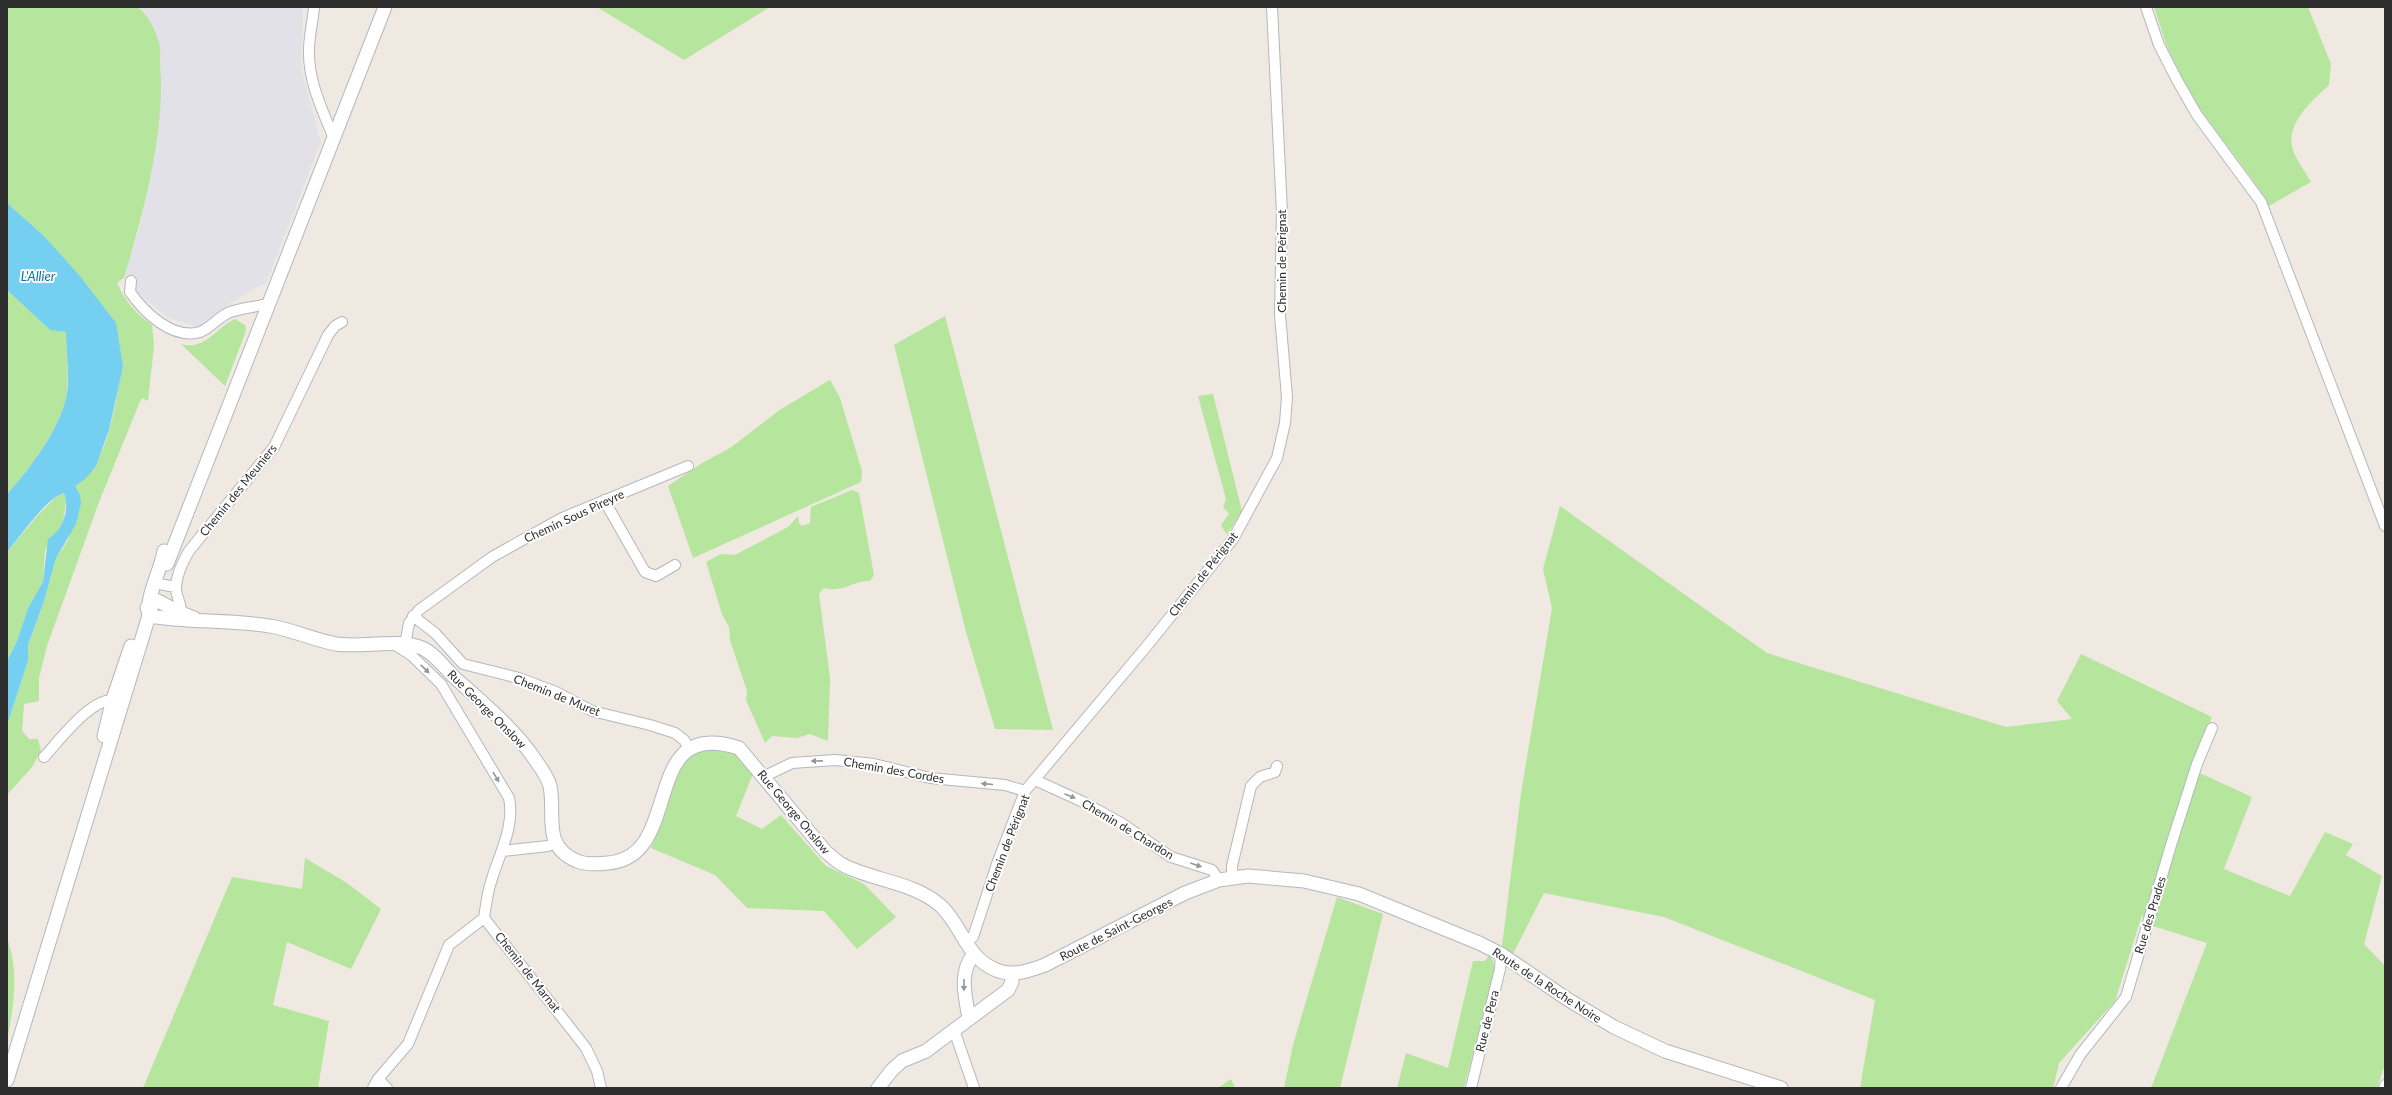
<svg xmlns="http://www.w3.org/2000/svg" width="2392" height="1095" font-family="Lato,sans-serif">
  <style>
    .industrial { fill: #e3e1e8 }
    .green { fill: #b6e59e }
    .water { fill: #75cff0 }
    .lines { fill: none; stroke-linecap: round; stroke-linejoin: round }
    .minor-casing { stroke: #b4b7c1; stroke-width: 12 }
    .tertiary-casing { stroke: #b4b7c1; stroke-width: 15 }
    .minor { stroke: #fff; stroke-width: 10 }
    .tertiary { stroke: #fff; stroke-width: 13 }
    .oneway { fill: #969696 }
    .labels { text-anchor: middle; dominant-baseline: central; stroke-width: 4; stroke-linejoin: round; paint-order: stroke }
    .street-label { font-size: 12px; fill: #2e2e2e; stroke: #fff }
    .water-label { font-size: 13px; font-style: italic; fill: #0d6fa3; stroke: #fff }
  </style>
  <rect width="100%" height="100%" fill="#efe9e1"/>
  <path class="industrial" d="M138 7H303L301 69 321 142 266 283 223 307 198 327 169 318 146 300 124 278 139 229 158 132 146 13Z"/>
  <path class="green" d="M7 7H138C147 14 155 28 158 40 161 47 160 56 160 64 166 131 143 214 124 278L117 283C125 301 136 314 152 325L154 346 148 401 142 398 139 404 99 502 47 646 39 678V701L24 704 22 731 29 739H38L41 751 32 767 7 795V725L28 661V645L44 601 56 558 68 540 80 495 74 486C111 462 113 407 123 367L44 236 7 203Z
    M597 7H770L684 60Z
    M2154 7H2308L2331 64 2329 85C2311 102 2281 127 2295 155 2299 164 2306 173 2311 182L2269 206 2252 179 2191 97 2166 44Z
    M7 290 50 330 66 332C66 352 69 373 67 393 63 424 28 472 7 494Z
    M945 316 1053 730 995 729 966 632 894 345Z
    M235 319 245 325 246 331 225 386 181 344C206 351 216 327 235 319Z
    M830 380 840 398 862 471 861 482 693 558 668 486 702 463 730 448 781 409Z
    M1213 394 1242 511 1227 535 1221 525 1229 514 1223 507 1226 499 1198 396Z
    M852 490 859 493 874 575 870 581C852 581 844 593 824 588L819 594 830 678 828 741 810 734 797 738 772 736 765 743 746 700 747 691 730 640 729 627 722 614 706 562 721 554 735 555 788 527 798 516 799 523 802 526 810 523 811 507Z
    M64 493 66 500 63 522 45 550 43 582 28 608 17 641 7 661V552L38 515 58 495Z
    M1560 506 1767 653 2006 727 2072 719 2057 701 2081 654 2212 717 2191 769 2252 797 2224 869 2290 896 2325 832 2353 844 2346 855 2382 876 2364 944 2385 966V1064L2377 1088H2151L2207 943 2153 926 2142 915 2115 1001 2059 1063 2053 1088H1860L1875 1000 1664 917 1544 893 1513 954 1502 946 1521 793 1552 608 1543 569Z
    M722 747 737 754 754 771 736 816 762 829 781 815 826 866 864 884 896 917 857 949 824 911 747 908 715 875 651 848 676 771 690 753Z
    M305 858 347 883 381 909 351 969 287 942 273 1005 329 1021 318 1088H143L232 877 302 889Z
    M1337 897 1383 914 1340 1088H1284L1293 1045Z
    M7 938C19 970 14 1008 7 1040Z
    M1490 954 1495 966 1493 977 1464 1088H1397L1406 1053 1448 1068 1473 961H1485Z
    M1231 1079 1235 1088H1218Z"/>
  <path class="water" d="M7 203 44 236 79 275 116 323 123 367 109 430 96 466 85 479 75 486 80 495 81 503 76 524 56 558 44 601 28 645V661L7 725V661L17 641 28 608 43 582 48 539C63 530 70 510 64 493 47 497 19 538 7 552V494C30 469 60 429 67 394 70 378 66 349 66 332L50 330 7 290Z"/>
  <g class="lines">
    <defs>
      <path id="minor" d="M314 7C313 21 309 36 309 50 308 80 322 110 333 136
        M2146 7 2159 45 2177 80 2197 115 2261 202 2385 526
        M131 281 130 292C144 312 172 340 200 332 211 328 219 316 230 312 242 308 255 307 267 304
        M604 500 645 572 656 576 675 565
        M159 584 176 587
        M413 616 435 633 463 664 519 678 556 692 592 711 650 725 675 733 684 740 689 748
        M179 619C184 601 175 600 176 586 177 573 183 562 189 551L274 447 328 335 335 326 342 322
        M395 645 411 655 441 684 509 798C515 827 499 854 491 882 487 893 486 906 484 918
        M405 645 409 623 419 610 492 557 562 518 688 466
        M44 757C59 741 95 692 118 701
        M765 776 792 763 835 760 874 764 930 778 1005 785 1025 791
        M1035 780 1081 801 1121 823 1171 857 1212 870 1219 880
        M502 851 548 846 555 843
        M1232 877V866L1251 786 1260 777 1275 772 1277 766
        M484 918 586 1048 597 1071 601 1088
        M964 939 973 937 997 864 1025 791 1146 647 1233 539 1277 458 1285 423 1287 397 1280 315 1282 212 1272 7
        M954 1030 974 1088
        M378 1079 387 1088
        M373 1088 378 1079 408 1044 449 945 484 918
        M1471 1088 1500 969 1501 954
        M2061 1088 2080 1055 2126 997 2171 845 2197 764 2212 728
        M2384 1088 2385 1085"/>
      <path id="tertiary" d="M164 551C161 570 145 599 149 616 191 623 233 619 275 627 295 631 315 640 336 644 362 648 398 638 422 648 434 653 445 668 454 677 483 703 515 729 536 761 541 768 548 778 550 786 556 815 541 846 577 861 586 865 599 864 608 863 686 857 637 715 739 748L826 852C831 856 837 862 843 865 874 881 914 882 941 906 961 925 965 953 990 967 1009 978 1026 972 1045 965L1185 893 1219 880 1248 876 1304 881 1359 894 1479 943 1501 954 1567 999 1614 1027 1665 1051 1781 1088
        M167 564 385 7
        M147 608 154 599 181 613 194 618
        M104 736 113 699 131 646
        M969 1018C965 996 959 973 973 955
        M7 1080 151 609
        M878 1088 892 1070 902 1061 926 1051 1008 990 1012 982V974"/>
    </defs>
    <use href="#minor" class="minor-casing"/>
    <use href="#tertiary" class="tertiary-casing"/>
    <use href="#minor" class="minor"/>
    <use href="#tertiary" class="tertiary"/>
  </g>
  <defs><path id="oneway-solid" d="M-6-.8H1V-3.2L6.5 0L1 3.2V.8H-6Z"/></defs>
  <g class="oneway">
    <use href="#oneway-solid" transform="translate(425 669) rotate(43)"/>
    <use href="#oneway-solid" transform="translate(817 761) rotate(179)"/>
    <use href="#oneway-solid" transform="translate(496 777) rotate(59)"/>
    <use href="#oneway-solid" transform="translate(987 784) rotate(-175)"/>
    <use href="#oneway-solid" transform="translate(1070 796) rotate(23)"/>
    <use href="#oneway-solid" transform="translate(1196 865) rotate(19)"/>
    <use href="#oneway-solid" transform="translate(964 985) rotate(91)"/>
  </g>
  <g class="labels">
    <g class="street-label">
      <text transform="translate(1281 261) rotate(-90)">Chemin de Pérignat</text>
      <text transform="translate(238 490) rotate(-51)">Chemin des Meuniers</text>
      <text transform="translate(574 516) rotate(-25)">Chemin Sous Pireyre</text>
      <text transform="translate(1203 574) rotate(-52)">Chemin de Pérignat</text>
      <text transform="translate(557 695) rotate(22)">Chemin de Muret</text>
      <text transform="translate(487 709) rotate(45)">Rue George Onslow</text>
      <text transform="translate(894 770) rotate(10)">Chemin des Cordes</text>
      <text transform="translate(794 812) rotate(50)">Rue George Onslow</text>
      <text transform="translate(1128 829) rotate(31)">Chemin de Chardon</text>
      <text transform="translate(1007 843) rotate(-69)">Chemin de Pérignat</text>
      <text transform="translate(2150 915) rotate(-73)">Rue des Prades</text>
      <text transform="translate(1116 929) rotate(-27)">Route de Saint-Georges</text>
      <text transform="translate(528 972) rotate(52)">Chemin de Marnat</text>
      <text transform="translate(1547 985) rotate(33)">Route de la Roche Noire</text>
      <text transform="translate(1487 1021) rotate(-76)">Rue de Pera</text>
    </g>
    <g class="water-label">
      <text x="38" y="276">L'Allier</text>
    </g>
  </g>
  <rect width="2392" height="1095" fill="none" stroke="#2e2e2e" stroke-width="16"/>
</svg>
